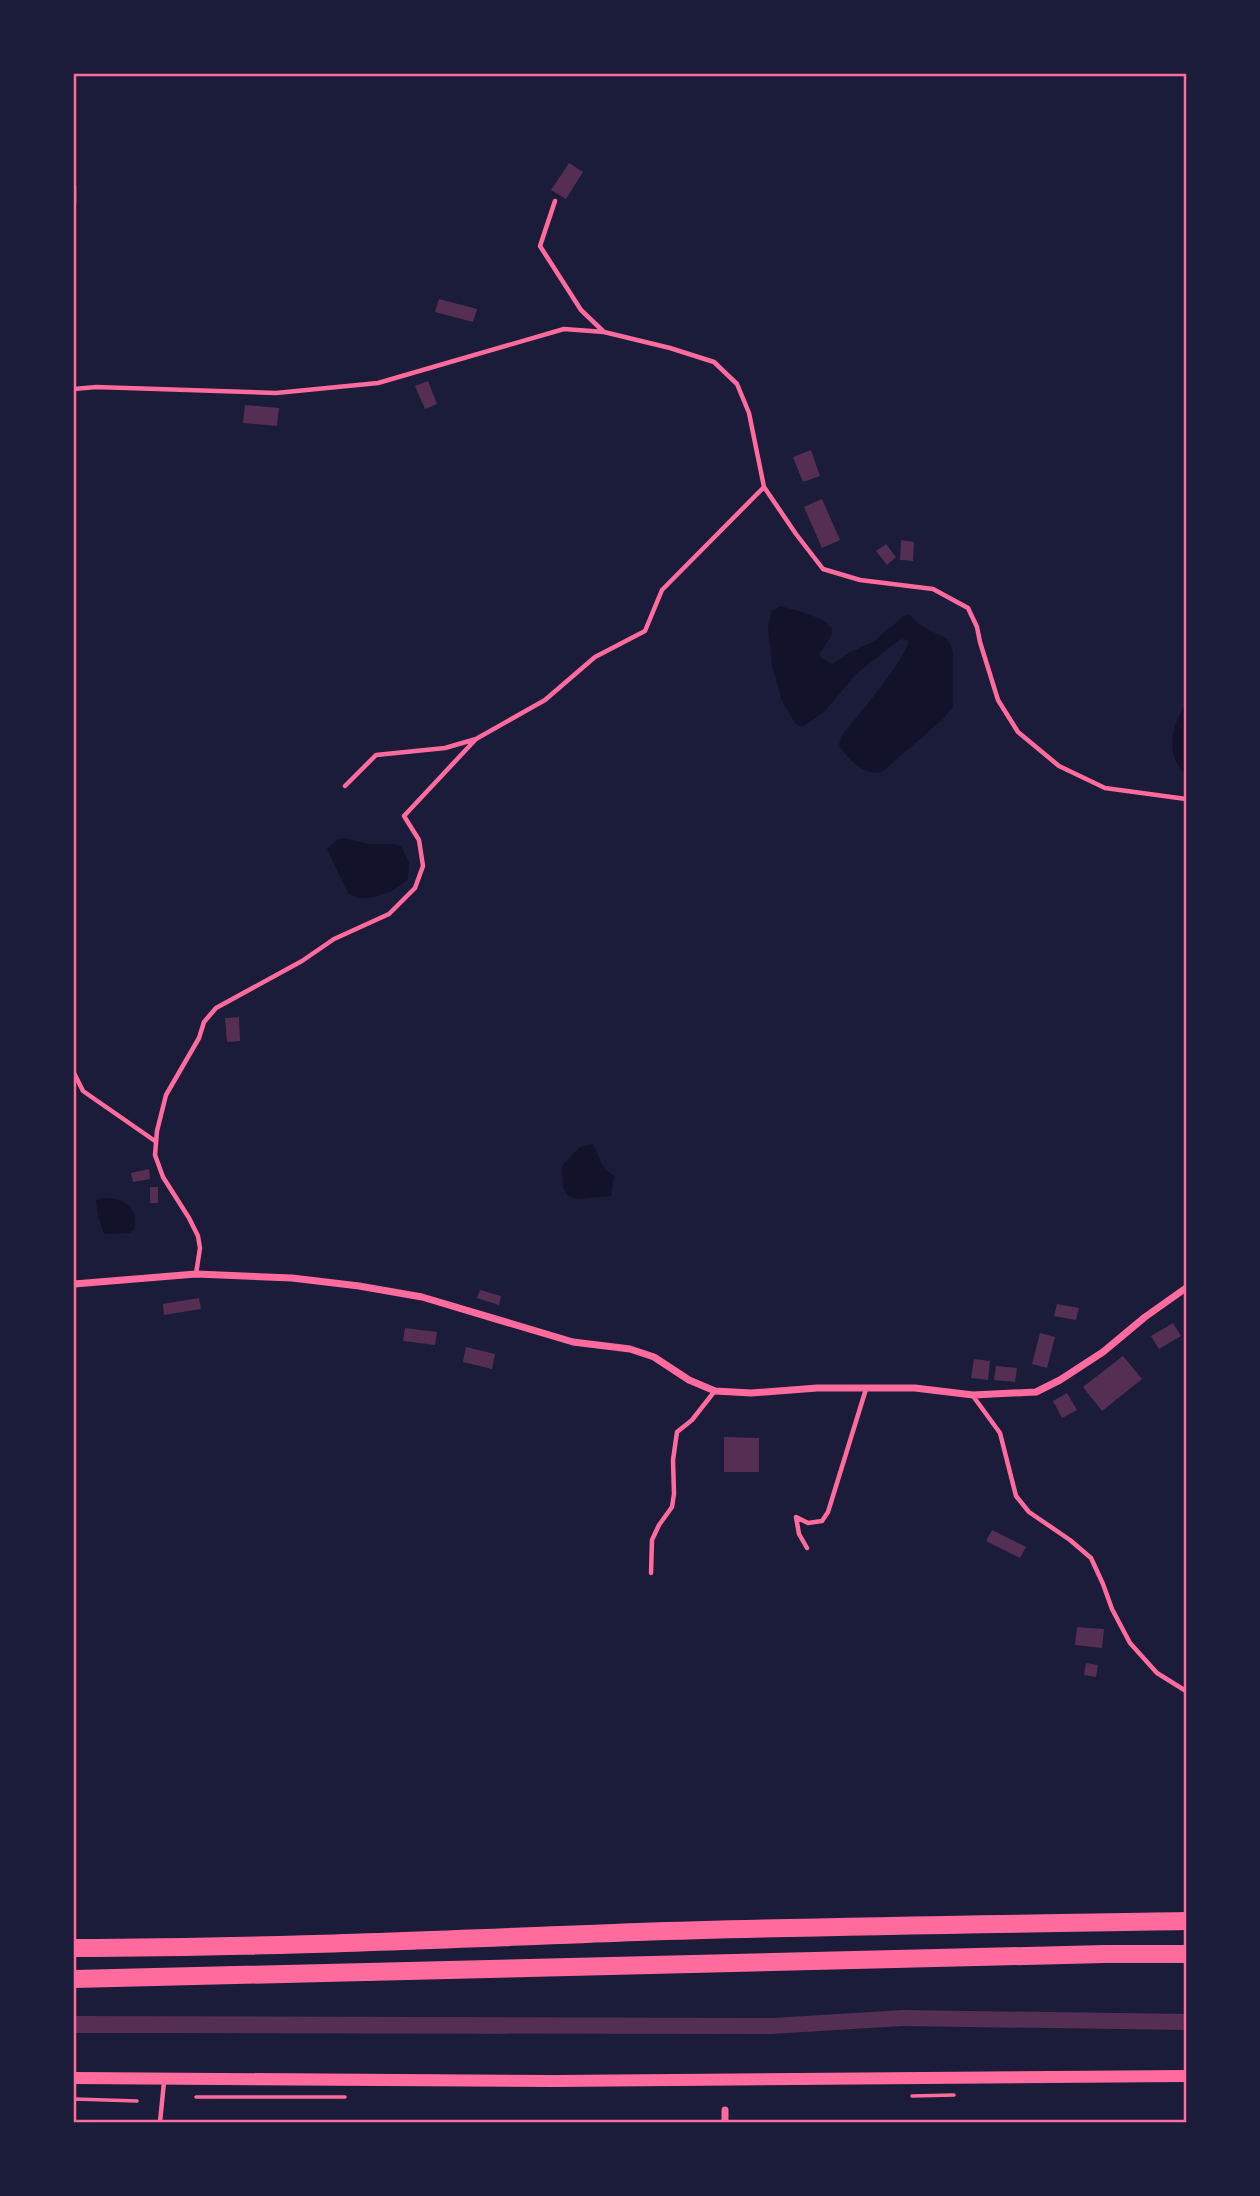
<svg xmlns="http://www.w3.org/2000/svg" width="1260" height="2196" font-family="Helvetica,sans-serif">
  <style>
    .water { fill: #12122b }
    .building { fill: #542f53 }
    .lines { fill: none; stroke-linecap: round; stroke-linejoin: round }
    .path { stroke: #ff6b9d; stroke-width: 3.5 }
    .service { stroke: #ff6b9d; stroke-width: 4.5 }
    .minor { stroke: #ff6b9d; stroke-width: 7 }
    .tertiary { stroke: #ff6b9d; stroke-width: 12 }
    .motorway { stroke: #ff6b9d; stroke-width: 18 }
    .neatline { fill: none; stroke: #ff6b9d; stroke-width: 2.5 }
  </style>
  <rect width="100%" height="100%" fill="#1b1b3a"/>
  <path class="water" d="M780 606C796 611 822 615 832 629L831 636 819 654 821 658 832 664 851 652 873 642 904 616 909 615 923 627 947 639 950 643 953 652V706L943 719 884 770C867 780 847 758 839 745L841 737C853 721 908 658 908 641L904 639 899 640 856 674 824 712 804 726H799L795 723 782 701 772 665 768 626 772 611Z
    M1186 704V775C1165 755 1171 725 1186 704Z
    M345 838 369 844H395L401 846 409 863 408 879C395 892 364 906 348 893L327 849 338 839Z
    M593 1144 603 1167 614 1176 611 1196 577 1199 568 1196 563 1188 562 1166 580 1147Z
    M102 1198C123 1197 140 1208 134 1230L129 1233 104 1234 98 1216 96 1200Z"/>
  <path class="building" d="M569 163 583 172 566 199 551 190Z
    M439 299 477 309 473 322 435 312Z
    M428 381 437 404 425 409 415 386Z
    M245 405 279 408 277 426 243 423Z
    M811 450 820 476 803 482 793 457Z
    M822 499 840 540 822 548 804 507Z
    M901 540 914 542 913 561 900 560Z
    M886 544 896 557 887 565 876 551Z
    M239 1017 240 1041 227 1042 225 1018Z
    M149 1169 150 1179 133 1182 131 1173Z
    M150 1187H158V1203H150Z
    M480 1290 501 1296 499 1305 477 1298Z
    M199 1298 201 1309 164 1315 163 1304Z
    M1057 1304 1079 1308 1076 1320 1054 1316Z
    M1173 1323 1181 1336 1159 1349 1151 1336Z
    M405 1328 437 1332 435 1345 403 1341Z
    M1040 1333 1055 1337 1047 1368 1032 1364Z
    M466 1347 495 1354 492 1369 463 1362Z
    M1123 1356 1142 1379 1102 1411 1083 1387Z
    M974 1359 990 1361 988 1380 971 1378Z
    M996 1366 1017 1368 1015 1382 994 1380Z
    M1067 1393 1077 1410 1062 1418 1053 1401Z
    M724 1437 759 1438V1472H724Z
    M992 1530 1026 1547 1020 1558 986 1541Z
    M1077 1627 1104 1629 1102 1648 1075 1645Z
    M1086 1663 1098 1665 1096 1677 1084 1675Z
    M903 2010 1186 2014V2030L903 2026 771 2034 74 2033V2016L773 2018Z"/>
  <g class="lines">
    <path class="path" d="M912 2096 954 2095
      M196 2097H345
      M74 2099 137 2101"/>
    <path class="service" d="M74 186V204
      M555 201 540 246 581 310 604 332
      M74 389 96 387 276 393 378 383 564 329 604 332 670 348 714 362 737 384 749 413 764 487 796 534 823 569 860 580 933 589 968 608 977 627 980 642 998 700 1018 732 1059 766 1105 788 1186 799
      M345 786 376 755 445 748 476 739 545 700 595 657 645 631 662 590 764 487
      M74 1073 83 1091 155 1141
      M196 1274 200 1248 198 1236 189 1218 163 1177 155 1155 157 1131 166 1095 199 1038 204 1022 216 1008 302 961 334 939 389 914 415 888 423 866 419 840 404 816 476 739
      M973 1396 1000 1433 1016 1496 1029 1512 1070 1540 1091 1558 1103 1584 1112 1609 1130 1643 1157 1673 1186 1691
      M807 1548 799 1534 796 1517 808 1523 822 1521 828 1512 866 1389
      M651 1573 652 1540 659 1525 672 1507 674 1494 673 1460 677 1432 692 1420 714 1392
      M160 2122 164 2082"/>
    <path class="minor" d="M74 1284 196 1274 292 1278 359 1286 422 1297 573 1342 630 1349 654 1357 689 1380 715 1391 751 1393 817 1388H915L973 1395 1036 1392 1060 1380 1103 1352 1145 1317 1186 1288
      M725 2110V2122"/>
    <path class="tertiary" d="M74 2078 554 2081 1186 2076"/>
    <path class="motorway" d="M74 1948C262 1948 450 1939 638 1932 821 1926 1004 1924 1186 1921
      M74 1979 1105 1954H1186"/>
  </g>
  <rect width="1260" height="2196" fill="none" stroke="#1b1b3a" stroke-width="150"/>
  <rect x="75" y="75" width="1110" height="2046" class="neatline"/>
</svg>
